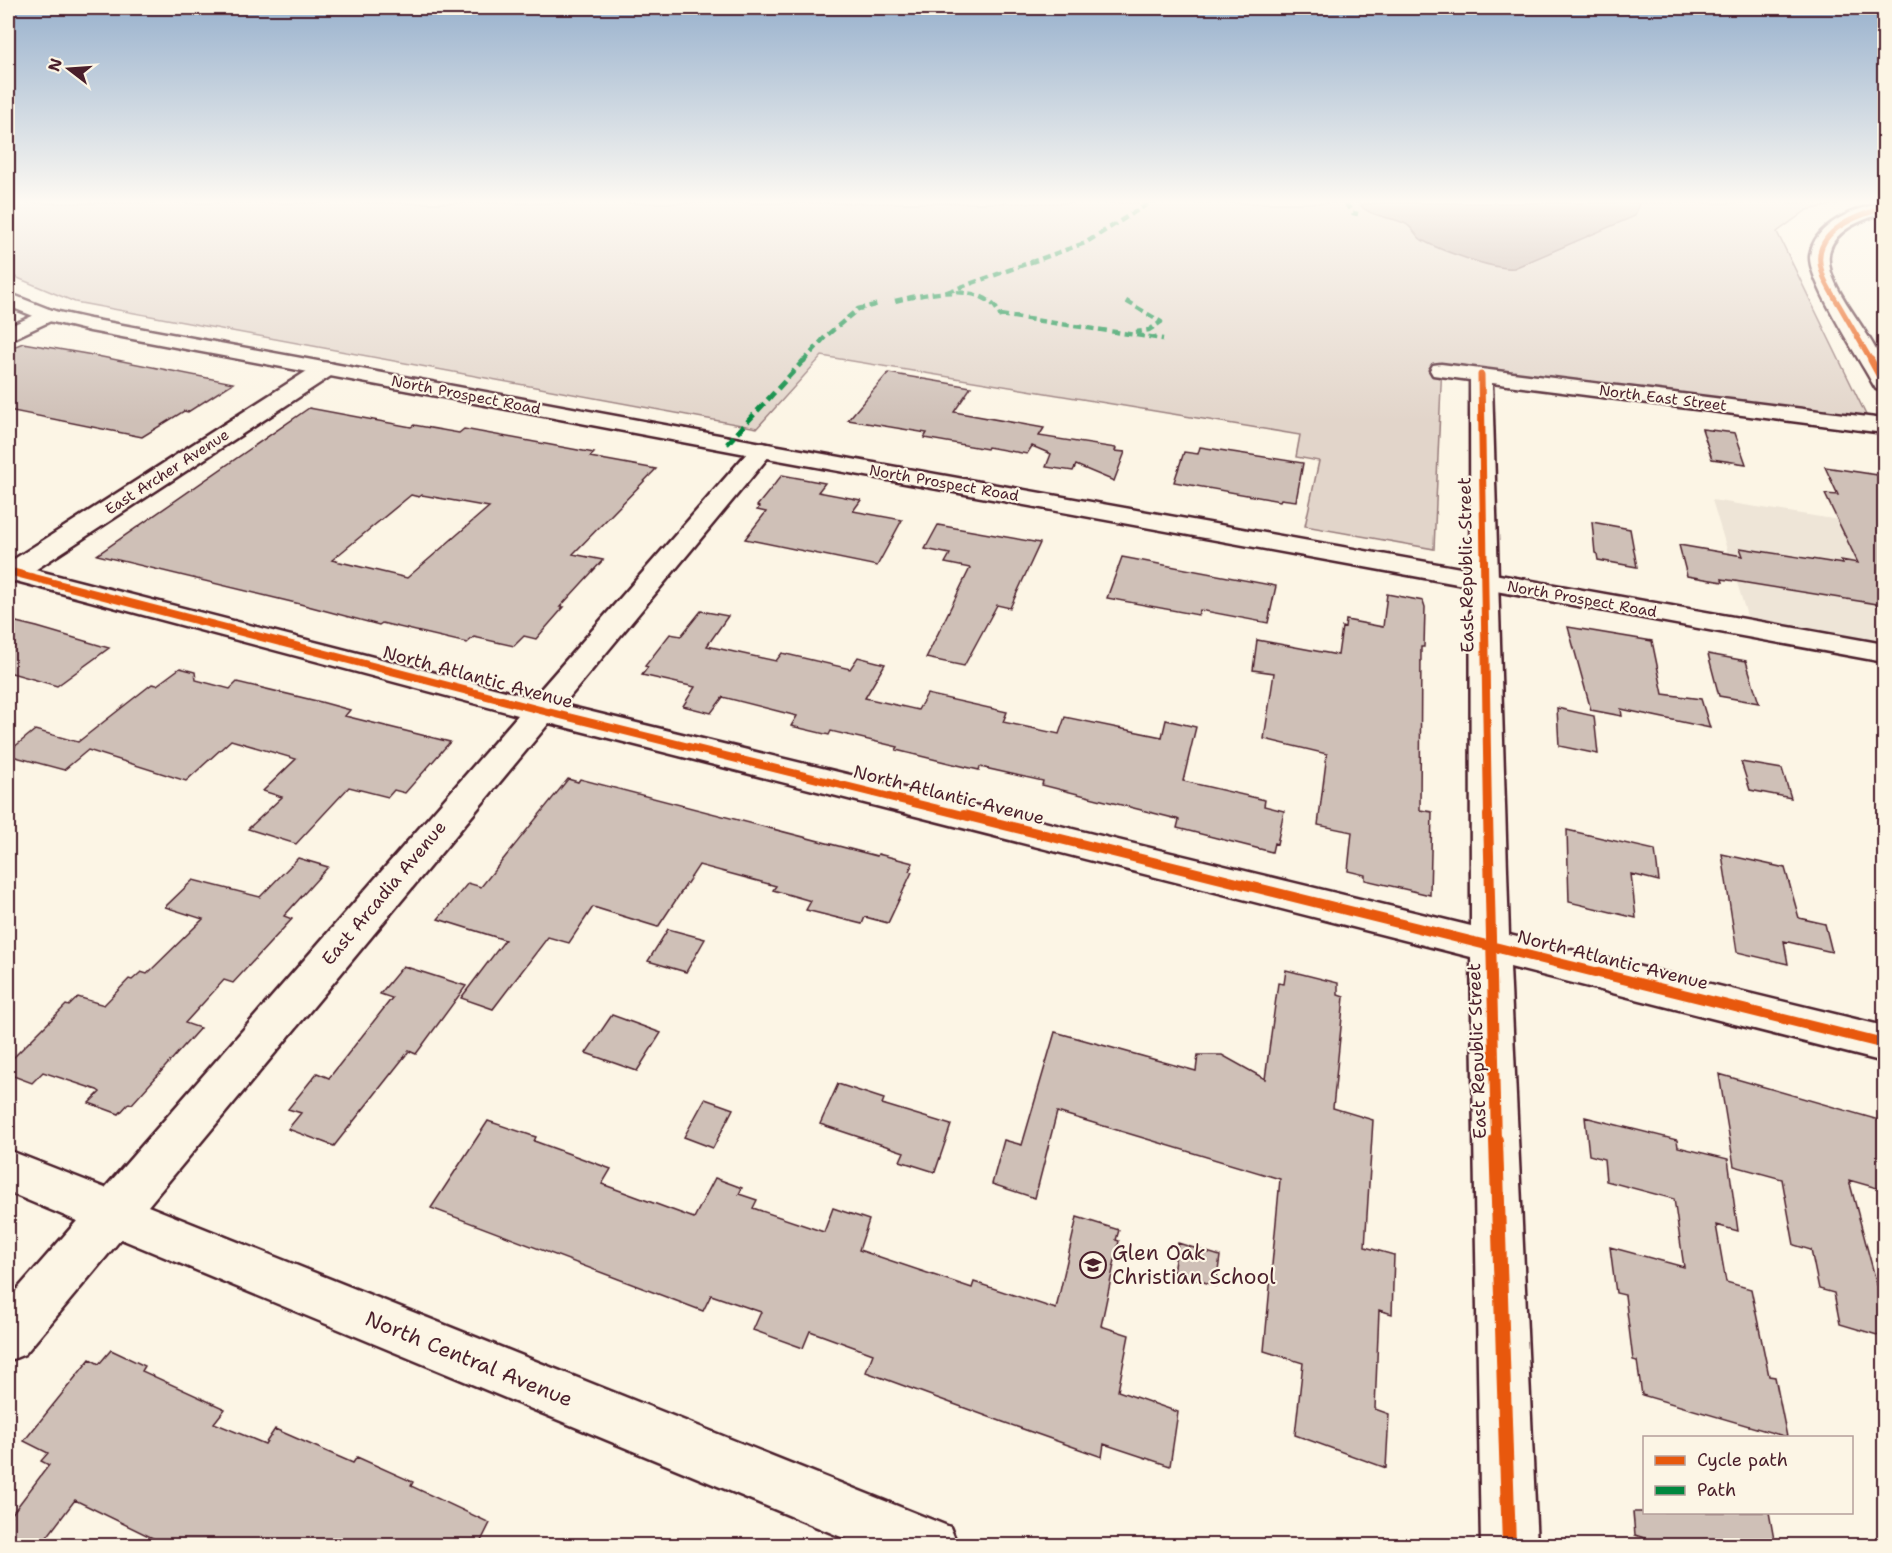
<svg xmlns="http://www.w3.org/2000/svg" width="1892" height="1553" font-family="'Shantell Sans',sans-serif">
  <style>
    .built { fill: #eee5d7 }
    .green { fill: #e2d5ca; stroke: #967a7a; stroke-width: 1.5 }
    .water { fill: #c0aca5; stroke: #917474; stroke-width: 1.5 }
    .building { fill: #cfc0b7; stroke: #4a1f2b; stroke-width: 1.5; fill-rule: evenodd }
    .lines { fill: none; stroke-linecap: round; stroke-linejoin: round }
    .minor-casing { stroke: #4a1f2b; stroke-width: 5 }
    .tertiary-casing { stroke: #4a1f2b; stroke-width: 5 }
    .secondary-casing { stroke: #4a1f2b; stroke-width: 5 }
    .minor { fill: #fcf5e5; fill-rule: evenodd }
    .tertiary { fill: #fcf5e5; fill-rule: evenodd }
    .secondary { fill: #fcf5e5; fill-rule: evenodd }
    .quiet-far1 { stroke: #00873e; stroke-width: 4.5; stroke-dasharray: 8 4.5; stroke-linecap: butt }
    .quiet { stroke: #00873e; stroke-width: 5; stroke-dasharray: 10 5; stroke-linecap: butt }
    .cycleway-far4-casing { stroke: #fcf5e5; stroke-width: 8 }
    .cycleway-far3-casing { stroke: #fcf5e5; stroke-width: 10 }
    .cycleway-far2-casing { stroke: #fcf5e5; stroke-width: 12 }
    .cycleway-far1-casing { stroke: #fcf5e5; stroke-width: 14 }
    .cycleway-casing { stroke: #fcf5e5; stroke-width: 17 }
    .cycleway-far4 { stroke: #e8590c; stroke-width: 5 }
    .cycleway-far3 { stroke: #e8590c; stroke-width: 7 }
    .cycleway-far2 { stroke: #e8590c; stroke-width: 8 }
    .cycleway-far1 { stroke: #e8590c; stroke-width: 10 }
    .cycleway { stroke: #e8590c; stroke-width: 14 }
    .labels { text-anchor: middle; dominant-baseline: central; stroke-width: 4.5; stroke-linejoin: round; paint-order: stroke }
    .far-street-label { font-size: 15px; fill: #4a1f2b; stroke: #fcf5e5 }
    .street-label { font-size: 18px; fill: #4a1f2b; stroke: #fcf5e5 }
    .near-poi-label { font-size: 21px; fill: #4a1f2b; stroke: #fcf5e5; text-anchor: start }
    .near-street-label { font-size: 21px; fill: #4a1f2b; stroke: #fcf5e5 }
  </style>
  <rect width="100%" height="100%" fill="#fcf5e5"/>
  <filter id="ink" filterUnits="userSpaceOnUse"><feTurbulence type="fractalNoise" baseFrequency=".0167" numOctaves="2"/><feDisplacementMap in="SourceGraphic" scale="12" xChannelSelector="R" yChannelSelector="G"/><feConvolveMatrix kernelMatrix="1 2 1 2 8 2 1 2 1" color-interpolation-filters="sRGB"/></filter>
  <g filter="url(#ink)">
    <path class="built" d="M1712 500 1884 527V653L1751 629Z"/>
    <path class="green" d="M8 203H1842L1807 210 1777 232 1867 417 1442 363 1434 549 1305 526 1319 461 1296 457 1300 435 822 356 757 428 75 302 8 274Z"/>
    <path class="water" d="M1382 203H1639L1635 216 1514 268C1494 270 1439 250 1422 240 1416 236 1413 228 1406 224 1390 216 1372 218 1360 205Z"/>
    <path class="building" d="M23 343 87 354 233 383 188 412 184 411 142 437 8 410V349Z
      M888 373 971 387 954 412 1044 428 1039 436 1116 448 1115 451 1125 452 1114 481 1076 465 1073 471 1046 467 1051 454 1032 446 1027 454 988 447 987 449 924 438 927 433 848 420Z
      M309 408 411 427 414 425 459 433 464 429 594 453 590 457 656 469 573 554 603 560 560 607H564L536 639 524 636 514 646 474 637 467 643 382 623 379 625 300 604 97 555ZM411 495 419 497 422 495 489 507 407 578 332 560Z
      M1702 429 1735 433 1746 464 1712 459Z
      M1200 447 1303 463 1296 501 1281 499 1280 501 1174 482 1184 452 1198 454Z
      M1825 467 1884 476V619L1877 604 1722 579 1723 582 1687 576 1679 545 1743 556 1740 548 1843 564 1841 560 1858 563 1825 494 1838 495Z
      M782 475 825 483 818 492 861 500 853 511 902 520 877 566 745 539 766 512 757 510 759 507 757 506Z
      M1592 522 1630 529 1637 567 1598 560 1597 554 1595 553Z
      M938 525 1040 543 1010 608 997 605 964 666 926 658 970 568 945 563 950 554 925 549Z
      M1122 557 1276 586 1268 623 1200 610 1198 615 1107 598Z
      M1387 594 1423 601 1425 607 1424 647H1421L1420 810 1432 812 1430 895 1365 880V875L1348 871 1352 832 1318 825 1327 754 1264 739 1274 673 1253 670 1257 640 1338 655 1342 627 1345 628 1346 620 1383 627Z
      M701 611 728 616 707 646 776 661 782 653 850 669 858 657 885 664 865 698 918 710 927 694 1007 712 1003 722 1059 734 1065 717 1162 737 1166 720 1196 727 1183 781 1265 800 1264 806 1284 811 1277 844 1274 843 1272 852 1177 828 1179 820 1177 819 1042 785 1043 781 980 767 979 770 949 763 896 750 898 747 831 731 829 735 791 726 797 716 723 697 711 713 683 706 695 687 642 675 648 667 645 666 670 634 681 636Z
      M8 620 37 627 109 648 57 686 8 672Z
      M1568 627 1652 641 1663 694 1701 699 1710 728 1621 709 1622 716 1591 710Z
      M1708 654 1746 661 1759 703 1719 696Z
      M180 668 195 672 196 680 230 689 237 682 321 702 350 710 345 716 450 742 405 793 394 790 388 797 349 787 296 844 248 829 282 797 263 791 296 759 231 740 186 781 88 750 64 770 8 755V752L35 730 78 742 152 684 157 685Z
      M1557 708 1594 716 1598 754 1559 746Z
      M1741 762 1782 769 1791 798 1750 790Z
      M568 779 578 782 580 779 877 856 878 854 913 863 909 871 912 872 888 923 865 917 862 924 806 910 811 901 773 890 776 886 699 865 658 927 593 907 569 943 548 937 493 1009 461 998 505 940 438 919 468 883 481 887Z
      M1567 830 1655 850 1659 881 1631 874 1636 918 1569 902Z
      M1722 854 1785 868 1799 918 1825 924 1832 952 1784 941 1788 964 1737 952Z
      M298 858 328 867 284 916 292 919 233 983 224 980 185 1023 200 1028 132 1104 129 1103 119 1114 89 1103 100 1092 97 1090 43 1072 32 1083 8 1074V1063L66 1005 69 1006 78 997 104 1005 129 979 132 980 141 972 147 974 203 919 165 907 193 880 260 897Z
      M668 929 705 939 686 972 648 961Z
      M403 966 466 986 416 1054 409 1051 334 1146 288 1129 301 1113 288 1109 317 1073 329 1078 392 998 380 994Z
      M1286 970 1338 983V995L1344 997 1333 1108 1373 1120 1365 1247 1394 1255 1392 1314 1379 1310 1375 1409 1389 1414 1386 1468 1295 1435 1303 1363 1264 1351 1280 1179 1057 1112 1035 1198 992 1184 1004 1140 1022 1145 1055 1032 1196 1071 1198 1055H1222L1265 1079 1278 983 1284 984Z
      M612 1015 661 1033 637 1071 586 1053Z
      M1719 1074 1879 1120 1884 1143V1190L1849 1180 1877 1285 1884 1287V1337L1840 1324 1834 1293 1819 1289 1811 1250 1794 1245 1782 1179 1734 1166Z
      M838 1084 884 1099 882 1104 951 1125 935 1172 900 1161 904 1152 820 1124Z
      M705 1099 733 1109 713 1148 684 1137Z
      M1585 1117 1677 1140 1678 1147 1728 1159 1738 1231 1716 1225 1726 1282 1751 1289 1769 1376 1775 1377 1787 1437 1642 1395 1637 1361 1633 1360 1625 1295 1616 1293 1610 1247 1684 1267 1674 1199 1606 1181 1604 1159 1589 1155Z
      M488 1121 536 1137 534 1141 611 1169 602 1184 694 1218 715 1178 742 1188 739 1194 757 1200 753 1208 824 1232 833 1208 869 1220 859 1250 972 1288 974 1282 1056 1309 1077 1217 1119 1230 1116 1240 1119 1241 1101 1326 1129 1335 1118 1391 1178 1412 1170 1466 1104 1444 1102 1457 1003 1422 866 1372 873 1354 810 1331 803 1348 753 1330 761 1312 711 1295 703 1311 431 1208Z
      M1178 1243 1220 1256 1216 1286 1173 1272Z
      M111 1350 145 1366 142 1371 225 1409 214 1423 265 1444 275 1429 353 1463 357 1457 413 1482 411 1486 490 1523 479 1545H167L75 1500 41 1545H8V1519L49 1465 41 1461 48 1453 24 1441 90 1359 99 1364Z
      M1633 1512H1769L1775 1545H1666L1635 1535Z"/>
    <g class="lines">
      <defs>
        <path id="minor" d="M326 363 334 364 337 369 334 374 35 570 533 698 754 445 762 443 770 445 774 450 770 455 563 705 1471 926 1470 380 1433 375 1430 370 1433 365 1441 364 1884 419V433L1492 383 1509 935 1884 1026V1062L1510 967 1537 1546H1481L1471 957 549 723 148 1206 950 1527 958 1546H863L121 1239 25 1354 8 1361V1300L77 1221 8 1192V1150L105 1188 518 715 16 581 8 583V563L318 364Z"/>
        <path id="tertiary" d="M1884 203V213C1774 244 1858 304 1883 364 1886 371 1885 383 1884 391L1876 389 1873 384C1859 358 1808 281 1810 256 1813 224 1857 207 1884 203Z
          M48 309 55 311 58 315 55 319 8 341V327Z"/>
        <path id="secondary" d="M8 293 54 311 90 319 762 443 1884 644V662L762 457 90 331 41 319 8 306Z"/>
      </defs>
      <use href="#minor" class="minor-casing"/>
      <use href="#tertiary" class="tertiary-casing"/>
      <use href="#secondary" class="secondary-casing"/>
      <use href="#minor" class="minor"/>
      <use href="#tertiary" class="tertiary"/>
      <use href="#secondary" class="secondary"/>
      <path class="quiet-far1" d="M1345 203 1353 213 1358 214
        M947 292 1085 243 1149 203
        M895 301C924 294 989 279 1001 318
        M1126 301 1161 322 1149 330 1136 332
        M1000 315 1163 339
        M803 362 826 336 858 309 879 304"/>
      <path class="quiet" d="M727 444 804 360"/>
      <defs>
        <path id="cycleway-far4" d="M1872 362C1861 343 1850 324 1839 305 1833 295 1825 284 1822 272 1809 233 1854 216 1884 208"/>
        <path id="cycleway-far3" d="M1871 360 1884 384
          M1481 375 1484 562"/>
        <path id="cycleway-far2" d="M1484 560 1488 817
          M8 571 540 710 970 817"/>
        <path id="cycleway-far1" d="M964 815 1884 1044
          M1488 815 1496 1141"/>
        <path id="cycleway" d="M1496 1140 1509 1546"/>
      </defs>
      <use href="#cycleway-far4" class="cycleway-far4-casing"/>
      <use href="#cycleway-far3" class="cycleway-far3-casing"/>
      <use href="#cycleway-far2" class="cycleway-far2-casing"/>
      <use href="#cycleway-far1" class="cycleway-far1-casing"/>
      <use href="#cycleway" class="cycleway-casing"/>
      <use href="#cycleway-far4" class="cycleway-far4"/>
      <use href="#cycleway-far3" class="cycleway-far3"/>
      <use href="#cycleway-far2" class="cycleway-far2"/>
      <use href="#cycleway-far1" class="cycleway-far1"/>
      <use href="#cycleway" class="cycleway"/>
    </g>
  </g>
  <linearGradient id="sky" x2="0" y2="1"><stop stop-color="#98b1cd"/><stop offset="0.48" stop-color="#fefaf3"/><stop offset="1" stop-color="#fefaf3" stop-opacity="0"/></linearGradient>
  <rect width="1892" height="421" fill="url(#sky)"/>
  <defs>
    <symbol id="school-ring" viewBox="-11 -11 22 22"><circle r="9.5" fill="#fcf5e5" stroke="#4a1f2b" stroke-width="1.5"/><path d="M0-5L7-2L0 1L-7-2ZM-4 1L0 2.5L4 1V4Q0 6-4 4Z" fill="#4a1f2b"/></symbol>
  </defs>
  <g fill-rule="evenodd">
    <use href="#school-ring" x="1078" y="1250" width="30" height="30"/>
  </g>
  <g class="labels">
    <g class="far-street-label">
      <text transform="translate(466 395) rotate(11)">North Prospect Road</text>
      <text transform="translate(1663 398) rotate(7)">North East Street</text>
      <text transform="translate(167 472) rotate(-33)">East Archer Avenue</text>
      <text transform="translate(944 483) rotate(10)">North Prospect Road</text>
      <text transform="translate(1582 599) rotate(10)">North Prospect Road</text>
    </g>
    <g class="street-label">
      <text transform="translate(1466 565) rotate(-91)">East Republic Street</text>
      <text transform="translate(478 677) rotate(15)">North Atlantic Avenue</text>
      <text transform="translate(949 795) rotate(14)">North Atlantic Avenue</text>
      <text transform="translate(384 893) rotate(-50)">East Arcadia Avenue</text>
      <text transform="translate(1613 960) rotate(14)">North Atlantic Avenue</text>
      <text transform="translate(1477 1051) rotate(-92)">East Republic Street</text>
    </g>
    <g class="near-poi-label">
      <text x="1112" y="1253">Glen Oak<tspan x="1112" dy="24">Christian School</tspan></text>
    </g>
    <g class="near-street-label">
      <text transform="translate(469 1359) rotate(22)">North Central Avenue</text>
    </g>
  </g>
  <rect width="1892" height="1553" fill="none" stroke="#fcf5e5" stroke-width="30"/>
  <rect x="15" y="15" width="1862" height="1523" fill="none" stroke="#4a1f2b" stroke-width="2" filter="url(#ink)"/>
  <rect x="1643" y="1436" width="210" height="78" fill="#fcf5e5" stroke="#b59f9b" stroke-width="1.5"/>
  <rect x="1655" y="1456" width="30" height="9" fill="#e8590c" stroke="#b59f9b" stroke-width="1.5"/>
  <text x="1697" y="1466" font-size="18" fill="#4a1f2b">Cycle path</text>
  <rect x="1655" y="1486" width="30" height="9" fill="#00873e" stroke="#b59f9b" stroke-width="1.5"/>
  <text x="1697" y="1496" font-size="18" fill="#4a1f2b">Path</text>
  <g transform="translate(69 69) rotate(287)" stroke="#fcf5e5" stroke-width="4.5" paint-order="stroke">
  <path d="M0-4.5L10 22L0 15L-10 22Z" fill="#4a1f2b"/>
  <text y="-9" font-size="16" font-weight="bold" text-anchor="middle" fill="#4a1f2b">N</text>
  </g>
</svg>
